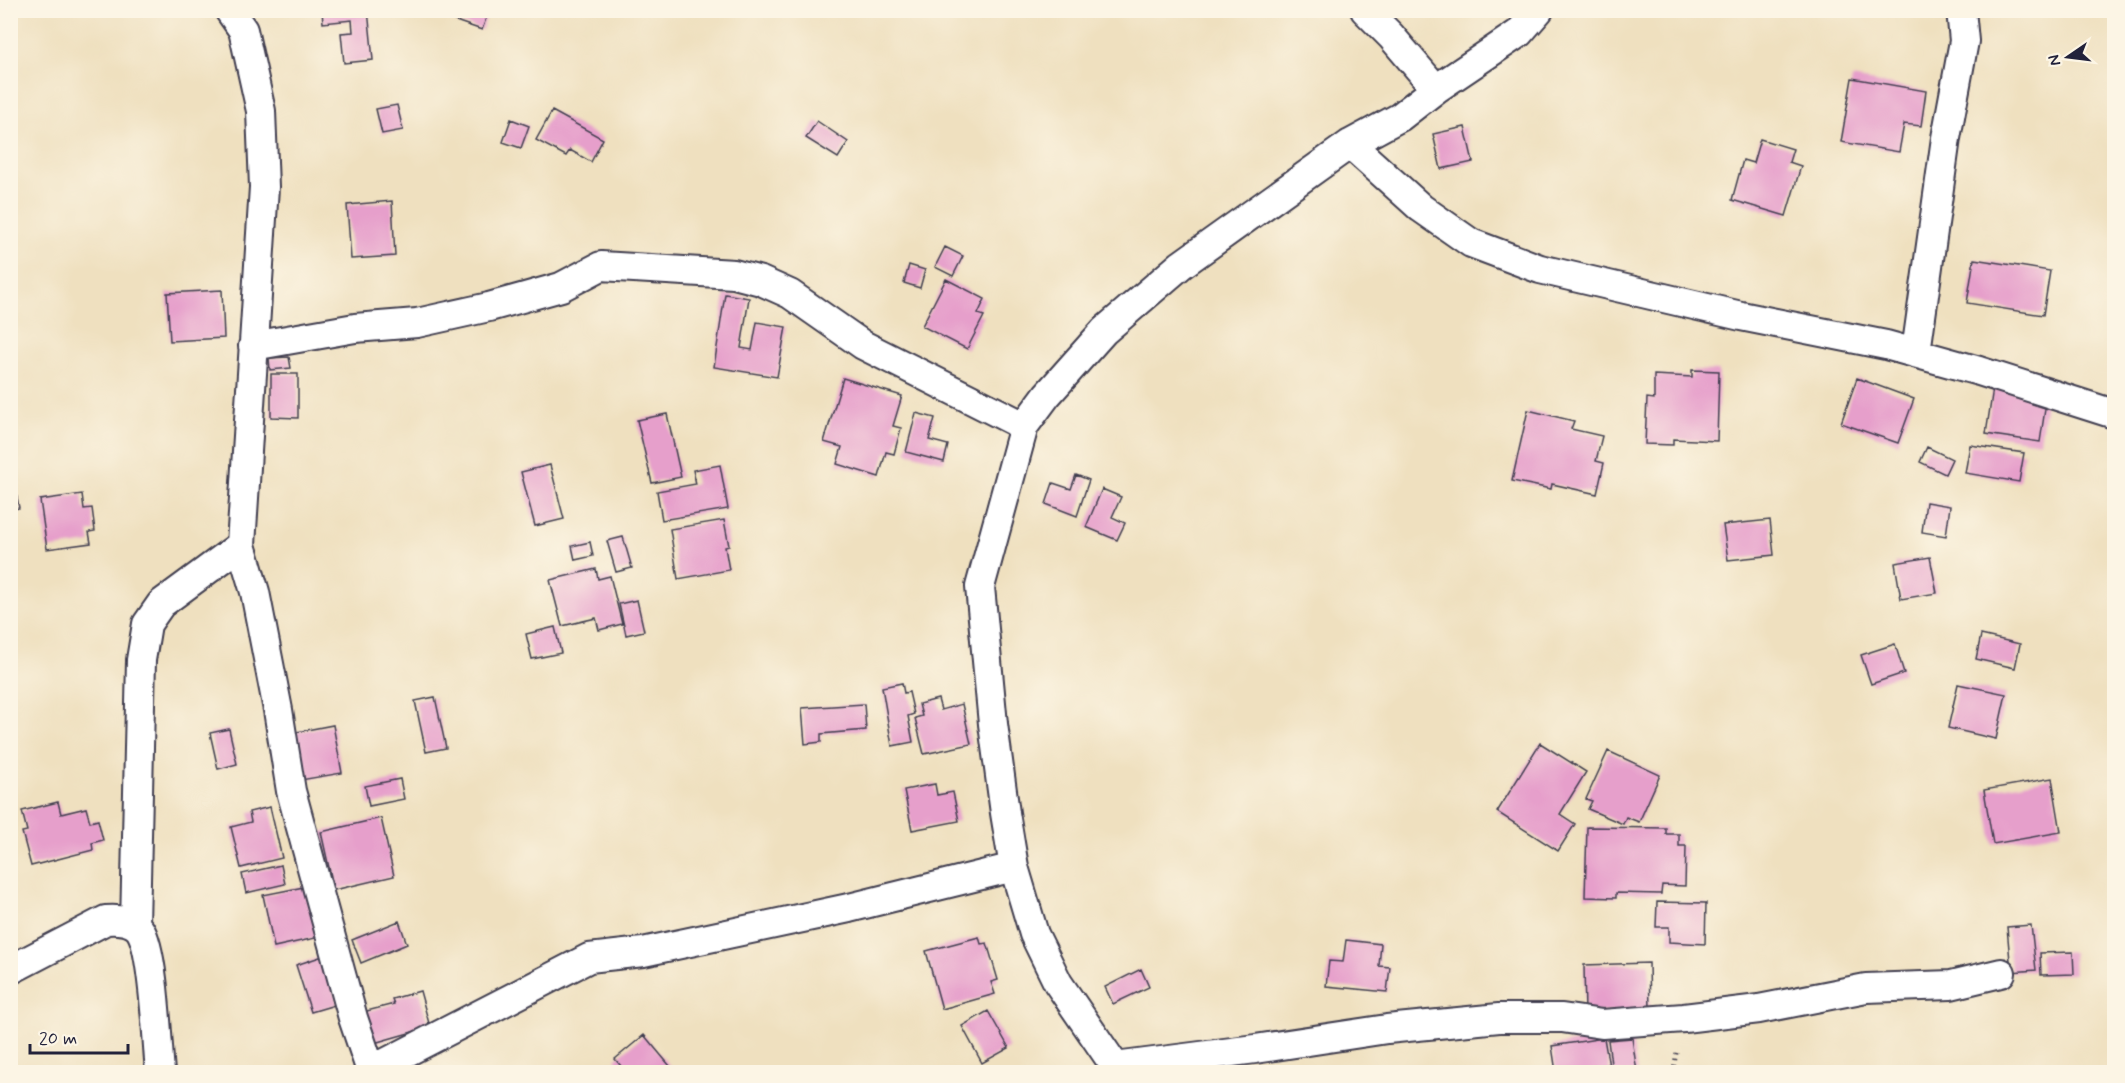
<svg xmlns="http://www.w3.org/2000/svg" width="2125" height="1083" font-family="Mynerve,sans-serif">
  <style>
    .building { fill: #e69fcb }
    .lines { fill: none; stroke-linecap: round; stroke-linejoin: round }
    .minor-casing { stroke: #413e4f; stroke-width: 32 }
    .path { stroke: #413e4f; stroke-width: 4; stroke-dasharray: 1.5 4.5; stroke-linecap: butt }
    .minor { stroke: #fff; stroke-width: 28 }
  </style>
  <rect width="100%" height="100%" fill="#fcf5e5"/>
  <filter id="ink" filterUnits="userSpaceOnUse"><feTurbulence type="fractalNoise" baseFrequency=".0167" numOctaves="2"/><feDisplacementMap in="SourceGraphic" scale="12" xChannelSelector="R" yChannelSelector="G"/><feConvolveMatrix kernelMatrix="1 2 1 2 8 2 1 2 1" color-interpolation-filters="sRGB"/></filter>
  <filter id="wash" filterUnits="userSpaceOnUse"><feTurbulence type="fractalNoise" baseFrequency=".008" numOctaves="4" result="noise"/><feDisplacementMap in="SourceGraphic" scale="24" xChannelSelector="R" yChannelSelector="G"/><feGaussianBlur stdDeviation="1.35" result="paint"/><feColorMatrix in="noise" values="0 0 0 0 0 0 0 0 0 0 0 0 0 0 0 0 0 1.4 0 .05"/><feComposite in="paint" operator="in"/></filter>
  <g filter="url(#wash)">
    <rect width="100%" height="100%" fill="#efe0bf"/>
    <g id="blocks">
      <path class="building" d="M322 10H368L373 60 344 63 341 33 353 32 352 20 323 23Z
        M443 10H489L482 30 441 16Z
        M1852 78 1926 91 1921 126 1904 124 1899 152 1841 142Z
        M397 105 403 130 382 134 376 109Z
        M552 111 603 139 591 162 570 150 566 156 536 140Z
        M511 119 529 126 521 148 503 142Z
        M817 121 848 142 838 158 806 138Z
        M1465 127 1473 162 1441 169 1433 134Z
        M1760 139 1793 149 1789 162 1801 166 1786 216 1732 200 1743 160 1753 163Z
        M392 201 395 256 351 259 347 205Z
        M945 247 963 256 953 276 935 267Z
        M1974 259 2050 271 2043 315 1967 303Z
        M909 265 925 270 920 288 904 283Z
        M946 279 985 299 978 314 984 316 967 349 922 326Z
        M222 290 224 338 170 341 167 293Z
        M725 294 749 298 741 348 752 350 757 322 786 327 777 377 714 367Z
        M289 357 291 368 270 370 269 358Z
        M1692 370 1719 371 1717 441 1673 439V445L1645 444 1647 398 1654 399V375L1692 377Z
        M271 374H298V418L271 417Z
        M843 378 902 396 893 426 901 428 894 454 886 452 879 477 837 464 842 447 824 442Z
        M1857 378 1914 399 1898 443 1841 423Z
        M1993 388 2047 396 2040 442 1986 434Z
        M1528 410 1574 421 1571 429 1602 436 1596 461 1604 463 1597 494 1552 484 1551 489 1512 481Z
        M916 413 935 418 929 440 948 445 944 462 906 452Z
        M667 414 681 477 652 483 637 420Z
        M1970 445 2024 453 2019 482 1965 473Z
        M1927 447 1952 459 1945 474 1920 462Z
        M550 465 564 519 535 526 521 472Z
        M720 465 728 509 662 520 657 491 696 484 693 470Z
        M1076 475 1089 480 1077 516 1046 504 1053 483 1071 489Z
        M15 486 19 508 10 510V487Z
        M1102 489 1121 497 1112 517 1125 523 1117 540 1086 527Z
        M82 494 84 509 92 508 95 531 89 532 91 543 47 549 40 500Z
        M1926 502 1950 506 1946 536 1922 532Z
        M724 520 729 546 725 547 729 570 678 579 670 529Z
        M1770 520 1774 555 1728 560 1723 525Z
        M623 537 632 568 616 572 607 541Z
        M590 542 593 556 575 560 572 546Z
        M1930 557 1937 593 1901 599 1895 563Z
        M596 569 598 579 610 576 622 624 599 630 596 618 562 626 550 580Z
        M637 600 644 631 626 635 619 604Z
        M555 627 561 653 532 659 526 634Z
        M1981 635 2020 644 2015 668 1976 659Z
        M1895 644 1904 673 1871 684 1861 655Z
        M902 683 904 693 909 692 914 714 908 716 913 742 892 746 882 687Z
        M1958 684 2006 694 1996 739 1948 728Z
        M435 697 446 748 426 752 415 701Z
        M938 699 941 710 962 704 971 744 924 754 915 718 922 716 919 704Z
        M864 704 866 730 821 734V742L805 744 802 708Z
        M333 725 342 773 295 781 286 734Z
        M229 729 237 764 218 769 210 733Z
        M1540 743 1586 772 1560 814 1575 824 1558 851 1497 812Z
        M1608 751 1660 775 1639 822 1626 817 1623 824 1588 809 1592 801 1586 799Z
        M2052 778 2061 832 1993 844 1984 790Z
        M400 779 404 799 369 806 365 786Z
        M935 784 937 795 953 792 959 821 912 830 904 790Z
        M58 802 61 814 86 808 90 822 98 820 103 840 92 843 93 850 31 866 22 832 27 831 22 811Z
        M270 807 282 858 241 868 231 827 251 822 249 812Z
        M381 818 394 876 334 890 321 832Z
        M1587 827 1666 828V834H1679V846H1686L1685 886 1662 885 1661 894 1616 893V898L1585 897Z
        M281 865 285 884 246 893 242 874Z
        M309 886 320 937 274 947 263 895Z
        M1657 902 1706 903 1705 944 1669 942V927H1656Z
        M399 921 407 944 361 963 352 940Z
        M2031 925 2036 970 2011 972 2007 927Z
        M979 937 981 944 987 943 998 980 991 982 995 994 942 1009 926 951Z
        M1346 940 1381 944 1379 966 1390 967 1387 992 1326 986 1329 961 1343 962Z
        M2073 952 2074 974 2041 975 2040 953Z
        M323 956 338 1004 311 1012 296 965Z
        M1649 963 1650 1011 1585 1013 1584 965Z
        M1141 969 1149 987 1113 1004 1105 987Z
        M420 991 430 1027 367 1045 359 1013 394 1004 392 999Z
        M988 1011 1009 1048 982 1063 962 1026Z
        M644 1035 675 1072H626L615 1059Z
        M1604 1038 1610 1072H1556L1552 1046Z
        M1632 1038 1637 1072H1612L1608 1040Z"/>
    </g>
  </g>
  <g filter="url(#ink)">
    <use href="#blocks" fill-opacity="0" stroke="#413e4f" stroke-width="1.5"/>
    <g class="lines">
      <defs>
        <path id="minor" d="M229 10 243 30 261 111 264 187 241 545 255 592 278 710 291 791 353 1018 371 1071
          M1365 10 1391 36 1436 89
          M1350 144 1421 208 1471 243 1540 269 1741 316 1886 345 1979 371 2114 414
          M253 346 355 328 417 323 489 307 561 287 601 266 734 274 761 281 790 294 863 345 1024 426
          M1916 352 1946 138 1964 41 1961 10
          M135 925 141 660 147 624 161 604 241 545
          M10 970 106 920C117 919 133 920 140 930 154 951 157 1043 160 1072
          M1115 1067 1255 1049 1387 1029 1499 1018H1562L1602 1024 1684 1018 1759 1009 1866 988 1951 985 2001 973
          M368 1072 589 958 643 952 849 908 1014 867
          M1119 1072 1058 983 1034 934 1014 867 1005 813 993 724 980 587 1024 426 1047 395 1104 331 1181 265 1350 144 1400 117 1436 89 1519 33 1539 10"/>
      </defs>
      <use href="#minor" class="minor-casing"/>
      <path class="path" d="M1673 1072 1677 1050"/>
      <use href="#minor" class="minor"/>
    </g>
  </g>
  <rect width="2125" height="1083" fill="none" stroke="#fcf5e5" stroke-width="36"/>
  <g transform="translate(2068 57) rotate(256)" stroke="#fcf5e5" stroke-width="4.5" paint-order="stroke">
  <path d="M0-4.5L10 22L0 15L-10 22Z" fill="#22223b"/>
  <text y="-9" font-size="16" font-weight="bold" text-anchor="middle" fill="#22223b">N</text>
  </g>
  <path d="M30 1044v9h98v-9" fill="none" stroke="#22223b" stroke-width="3"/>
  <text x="39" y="1044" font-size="18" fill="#22223b" stroke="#fcf5e5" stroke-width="4.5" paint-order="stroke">20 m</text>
</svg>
